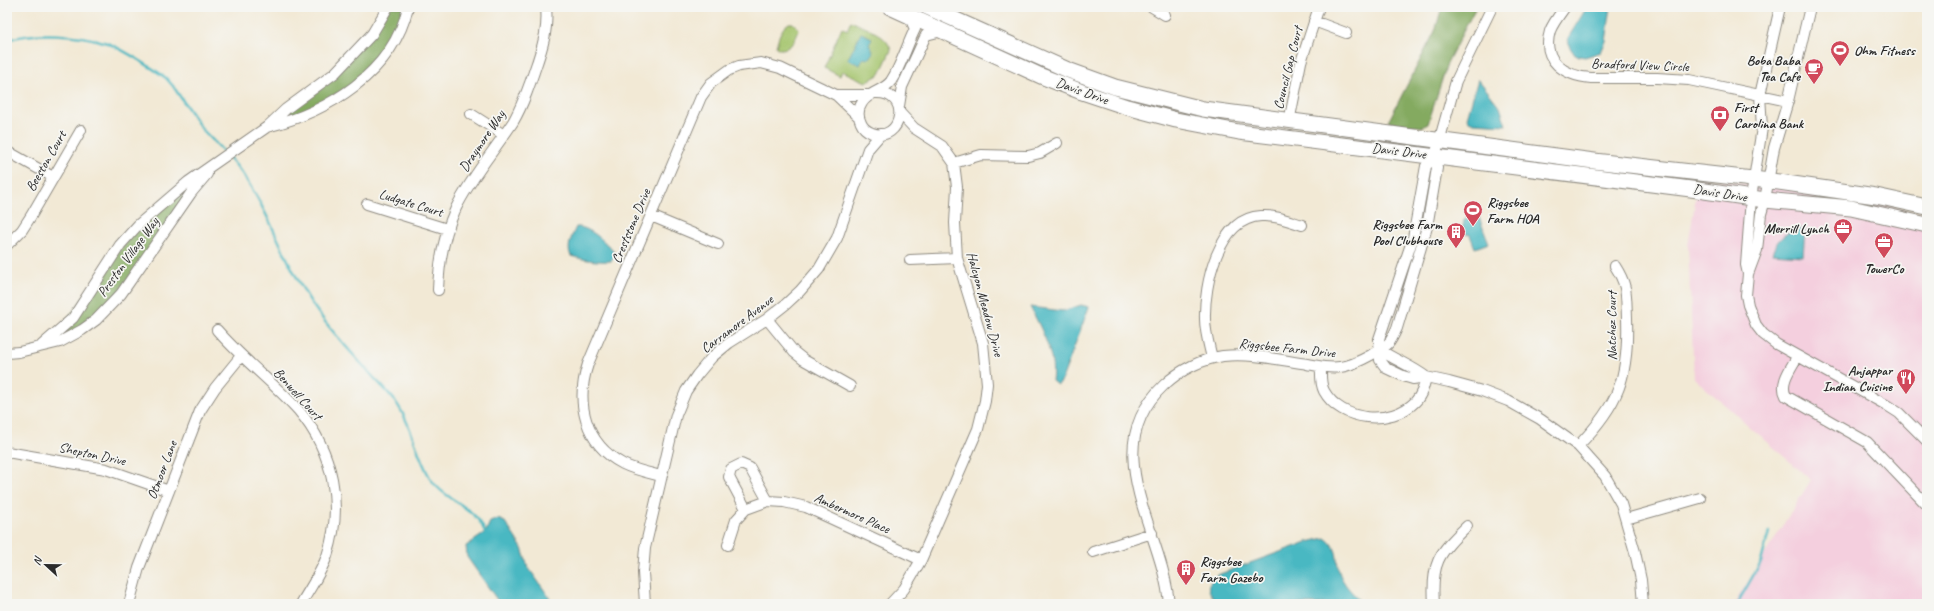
<svg xmlns="http://www.w3.org/2000/svg" width="1934" height="611" font-family="Caveat,sans-serif">
  <style>
    .built { fill: #f4cfde }
    .green { fill: #a5c56d; stroke: #68784c }
    .forest { fill: #84aa60; stroke: #586a46 }
    .water { fill: #4ab8c2; stroke: #3a7276 }
    .lines { fill: none; stroke-linecap: round; stroke-linejoin: round }
    .stream { stroke: #4ab8c2; stroke-width: 2.5 }
    .minor-casing { stroke: #8e8a80; stroke-width: 12 }
    .primary-casing { stroke: #8e8a80; stroke-width: 17 }
    .minor { stroke: #fff; stroke-width: 10 }
    .primary { stroke: #fff; stroke-width: 15 }
    .labels { text-anchor: middle; dominant-baseline: central; stroke-width: 3.5; stroke-linejoin: round; paint-order: stroke }
    .poi-label { font-size: 14px; font-weight: bold; fill: #2b2b2b; stroke: #f6f6f2; text-anchor: start }
    .street-label { font-size: 14px; fill: #2b2b2b; stroke: #f6f6f2 }
  </style>
  <rect width="100%" height="100%" fill="#f6f6f2"/>
  <filter id="ink" filterUnits="userSpaceOnUse"><feTurbulence type="fractalNoise" baseFrequency=".025" numOctaves="2"/><feDisplacementMap in="SourceGraphic" scale="8" xChannelSelector="R" yChannelSelector="G"/><feConvolveMatrix kernelMatrix="1 2 1 2 8 2 1 2 1" color-interpolation-filters="sRGB"/></filter>
  <filter id="wash" filterUnits="userSpaceOnUse"><feTurbulence type="fractalNoise" baseFrequency=".012" numOctaves="4" result="noise"/><feDisplacementMap in="SourceGraphic" scale="16" xChannelSelector="R" yChannelSelector="G"/><feGaussianBlur stdDeviation="0.9" result="paint"/><feColorMatrix in="noise" values="0 0 0 0 0 0 0 0 0 0 0 0 0 0 0 0 0 1.4 0 .05"/><feComposite in="paint" operator="in"/></filter>
  <g filter="url(#wash)">
    <rect width="100%" height="100%" fill="#f2e9d5"/>
    <path class="built" d="M1699 178 1858 198 1927 216V604H1734L1811 480 1694 378 1688 246Z"/>
    <path class="green" d="M851 21C866 29 886 33 891 50L880 74 866 82 842 71 840 76 824 68 842 27 847 30Z
      M789 23H793L799 29C796 40 791 50 779 49L776 47C778 38 781 28 789 23Z"/>
    <path class="forest" d="M391 7H404L395 33 375 62 351 86 288 119 285 117V113L331 80Z
      M1442 7H1476L1448 61 1428 124 1422 127 1388 122 1435 31Z
      M207 171 115 297 77 331 49 343 132 234Z"/>
    <path class="water" d="M1587 7H1611L1606 41 1601 52 1585 57 1575 55 1569 46 1568 38Z
      M861 33 872 38 869 45 873 51 871 57 867 59 863 58 860 65 847 59 849 57Z
      M1478 79 1500 107 1506 125 1474 123 1469 121 1467 118Z
      M1478 215 1489 243 1475 248 1470 235 1462 233 1464 220Z
      M576 227C590 226 608 244 616 255L611 261C597 262 584 260 571 256 566 247 572 236 576 227Z
      M1799 229H1805L1803 256 1772 254C1776 240 1785 232 1799 229Z
      M1081 305 1089 307 1061 382 1057 385 1052 381C1056 356 1041 328 1030 307L1063 311Z
      M498 519 505 522 522 548 528 567 554 604H500L467 557 466 546 485 533 490 522Z
      M1325 538C1343 551 1333 562 1342 579 1347 589 1356 595 1361 604H1219C1208 591 1202 585 1220 574L1307 542Z"/>
    <g class="lines">
      <path class="stream" d="M7 40C34 31 77 34 104 42 118 46 154 69 166 78L173 86 201 128 225 153
        M229 157C267 200 281 257 312 304 330 331 354 355 375 379 382 386 389 393 395 401 411 423 416 452 429 476 441 500 478 506 485 533
        M1737 604 1761 562 1769 532"/>
    </g>
  </g>
  <g filter="url(#ink)">
    <g class="lines">
      <defs>
        <path id="minor" d="M1152 7 1165 15
          M1565 7C1560 14 1553 23 1550 31 1541 61 1565 76 1591 78H1657L1689 80 1788 101
          M1780 7 1760 95 1762 128 1751 198 1746 265 1748 274 1746 295 1748 305 1756 325 1763 334 1776 344 1888 406 1899 413 1927 441
          M1314 21 1346 33
          M875 93C913 91 902 144 872 133 867 131 863 128 861 123 858 117 858 109 862 103 868 92 884 91 891 81 901 66 907 45 915 29L909 16
          M836 95H869
          M899 106 902 87 926 35 942 31
          M471 114 504 135
          M1289 122 1301 62 1319 7
          M267 127C328 112 393 73 408 7
          M7 151 53 177
          M1435 156 1426 166 1413 238 1379 339 1380 360 1386 368 1403 376 1413 379 1426 377 1449 382 1482 391 1508 401 1540 419 1578 446 1605 476 1621 504 1635 552 1641 580 1643 604
          M954 163 981 155 1028 156 1040 153 1057 143
          M367 204 447 229
          M651 216 718 244
          M7 245 22 230 31 216 81 130
          M910 260 957 258
          M1748 274 1757 250 1761 214 1765 200 1774 148 1788 101 1810 7
          M438 290C439 261 444 234 456 208 471 177 494 151 513 122 524 103 531 81 538 60 544 42 548 26 546 7
          M767 319 794 352 804 360 850 386
          M217 330C242 359 273 382 299 411 333 451 344 506 327 556 321 573 310 588 301 604
          M42 345 73 318 120 245 138 225 188 182 267 127 286 109 335 73 372 34 388 7
          M1380 350C1395 360 1412 366 1426 377
          M7 353 19 352 60 342 82 330 96 320 121 294 191 193 207 174
          M1797 357C1791 368 1779 383 1786 396L1867 442 1927 505
          M1212 358C1209 345 1205 332 1205 319 1204 285 1218 218 1261 216 1276 215 1289 221 1302 225
          M1321 367C1321 375 1320 383 1324 391 1341 422 1391 426 1415 402 1422 395 1424 386 1426 377
          M1578 446C1619 404 1629 377 1627 318 1626 295 1628 286 1615 266
          M7 452 106 469 169 491
          M661 476C649 473 635 470 623 464 585 444 575 403 588 364L701 97 711 83 729 70 739 66 761 63 780 68 836 95 859 117
          M746 509 731 481 729 477 731 469 741 464 750 468 768 501
          M1626 519 1700 498
          M728 545 736 520 746 509 768 501 784 502 806 507 921 560
          M1093 552 1152 533
          M129 604 139 568 200 411 215 388 241 356
          M645 604 643 572 645 548 676 415 686 391 697 375 712 357 729 343 767 319 786 304 800 291 819 269 837 238 868 149 881 134
          M890 604 904 589 921 560 978 429 985 401 987 384 983 343 957 258 955 223 957 187 954 163 942 146 914 128 900 113
          M1169 604C1163 530 1095 450 1164 385 1180 370 1202 359 1223 356 1251 353 1280 360 1307 364 1318 366 1330 369 1340 367 1351 366 1362 360 1371 355 1388 345 1389 346 1397 328L1427 227 1437 168 1435 156 1456 81 1492 7
          M1434 604C1431 563 1438 554 1467 526"/>
        <path id="primary" d="M890 7 1041 76 1082 92 1127 107 1176 120 1239 132 1691 189 1765 200 1851 208 1927 225
          M927 7 1068 70 1115 87 1203 109 1594 161 1779 182 1876 196 1927 207"/>
      </defs>
      <use href="#minor" class="minor-casing"/>
      <use href="#primary" class="primary-casing"/>
      <use href="#minor" class="minor"/>
      <use href="#primary" class="primary"/>
    </g>
  </g>
  <defs>
    <symbol id="stadium-pin" viewBox="-11 -11 22 30"><path d="M0 17L-7.5 6A9.5 9.5 0 1 1 7.5 6Z" fill="#d1495b" stroke="#f6f6f2"/><path d="M0-5a6.5 5 0 1 0 0 10a6.5 5 0 1 0 0-10ZM-3.5-1.8h7v3.6h-7Z" fill="#fff"/></symbol>
    <symbol id="cafe-pin" viewBox="-11 -11 22 30"><path d="M0 17L-7.5 6A9.5 9.5 0 1 1 7.5 6Z" fill="#d1495b" stroke="#f6f6f2"/><path d="M-5.5-4.5H6V0H3Q3 3.5 0 3.5H-2.5Q-5.5 3.5-5.5 0ZM3-3.2v2h1.7v-2ZM-6 4.5H4V6H-6Z" fill="#fff"/></symbol>
    <symbol id="bank-pin" viewBox="-11 -11 22 30"><path d="M0 17L-7.5 6A9.5 9.5 0 1 1 7.5 6Z" fill="#d1495b" stroke="#f6f6f2"/><path d="M-6-4H6V4H-6ZM0-2.3a2.3 2.3 0 1 0 0 4.6a2.3 2.3 0 1 0 0-4.6Z" fill="#fff"/></symbol>
    <symbol id="office-pin" viewBox="-11 -11 22 30"><path d="M0 17L-7.5 6A9.5 9.5 0 1 1 7.5 6Z" fill="#d1495b" stroke="#f6f6f2"/><path d="M-6-3h4V-5.5h4V-3h4V5H-6ZM-1-4.5V-3h2v-1.5ZM-6 0V1H6V0Z" fill="#fff"/></symbol>
    <symbol id="building-pin" viewBox="-11 -11 22 30"><path d="M0 17L-7.5 6A9.5 9.5 0 1 1 7.5 6Z" fill="#d1495b" stroke="#f6f6f2"/><path d="M-4-6H4V6H1V3H-1V6H-4ZM-2.5-4.3h1.7v1.8h-1.7ZM.8-4.3h1.7v1.8H.8ZM-2.5-1h1.7V.8h-1.7ZM.8-1h1.7V.8H.8Z" fill="#fff"/></symbol>
    <symbol id="restaurant-pin" viewBox="-11 -11 22 30"><path d="M0 17L-7.5 6A9.5 9.5 0 1 1 7.5 6Z" fill="#d1495b" stroke="#f6f6f2"/><path d="M-5-6h1v4h1v-4h1v4h1v-4h1v5L-1.5 .5V6h-2V.5L-5-1ZM5-6V6H3V1.5H1.5Q1.5-4 5-6Z" fill="#fff"/></symbol>
  </defs>
  <g fill-rule="evenodd">
    <use href="#stadium-pin" x="1829" y="39" width="22" height="30"/>
    <use href="#cafe-pin" x="1803" y="57" width="22" height="30"/>
    <use href="#bank-pin" x="1709" y="104" width="22" height="30"/>
    <use href="#stadium-pin" x="1462" y="199" width="22" height="30"/>
    <use href="#office-pin" x="1832" y="217" width="22" height="30"/>
    <use href="#building-pin" x="1445" y="221" width="22" height="30"/>
    <use href="#office-pin" x="1873" y="231" width="22" height="30"/>
    <use href="#restaurant-pin" x="1895" y="367" width="22" height="30"/>
    <use href="#building-pin" x="1175" y="558" width="22" height="30"/>
  </g>
  <g class="labels">
    <g class="poi-label">
      <text x="1854" y="50">Ohm Fitness</text>
      <text x="1800" y="60" text-anchor="end">Boba Baba<tspan x="1800" dy="16">Tea Cafe</tspan></text>
      <text x="1734" y="107">First<tspan x="1734" dy="16">Carolina Bank</tspan></text>
      <text x="1487" y="202">Riggsbee<tspan x="1487" dy="16">Farm HOA</tspan></text>
      <text x="1442" y="224" text-anchor="end">Riggsbee Farm<tspan x="1442" dy="16">Pool Clubhouse</tspan></text>
      <text x="1829" y="228" text-anchor="end">Merrill Lynch</text>
      <text x="1884" y="268" text-anchor="middle">TowerCo</text>
      <text x="1892" y="370" text-anchor="end">Anjappar<tspan x="1892" dy="16">Indian Cuisine</tspan></text>
      <text x="1200" y="561">Riggsbee<tspan x="1200" dy="16">Farm Gazebo</tspan></text>
    </g>
    <g class="street-label">
      <text transform="translate(1640 65) rotate(2)">Bradford View Circle</text>
      <text transform="translate(1288 68) rotate(-76)">Council Gap Court</text>
      <text transform="translate(1082 91) rotate(20)">Davis Drive</text>
      <text transform="translate(482 141) rotate(-56)">Draymore Way</text>
      <text transform="translate(1399 151) rotate(7)">Davis Drive</text>
      <text transform="translate(46 161) rotate(-60)">Beeston Court</text>
      <text transform="translate(1720 193) rotate(9)">Davis Drive</text>
      <text transform="translate(411 203) rotate(17)">Ludgate Court</text>
      <text transform="translate(631 226) rotate(-67)">Creststone Drive</text>
      <text transform="translate(128 257) rotate(-54)">Preston Village Way</text>
      <text transform="translate(985 304) rotate(75)">Halcyon Meadow Drive</text>
      <text transform="translate(737 324) rotate(-37)">Carramore Avenue</text>
      <text transform="translate(1611 326) rotate(-90)">Natchez Court</text>
      <text transform="translate(1287 348) rotate(6)">Riggsbee Farm Drive</text>
      <text transform="translate(298 394) rotate(48)">Benwell Court</text>
      <text transform="translate(92 454) rotate(12)">Shepton Drive</text>
      <text transform="translate(162 470) rotate(-69)">Otmoor Lane</text>
      <text transform="translate(852 513) rotate(24)">Ambermore Place</text>
    </g>
  </g>
  <rect width="1934" height="611" fill="none" stroke="#f6f6f2" stroke-width="24"/>
  <g transform="translate(46 565) rotate(292)" stroke="#f6f6f2" stroke-width="3" paint-order="stroke">
  <path d="M0-3L7 15L0 10L-7 15Z" fill="#2b2b2b"/>
  <text y="-6" font-size="11" font-weight="bold" text-anchor="middle" fill="#2b2b2b">N</text>
  </g>
</svg>
